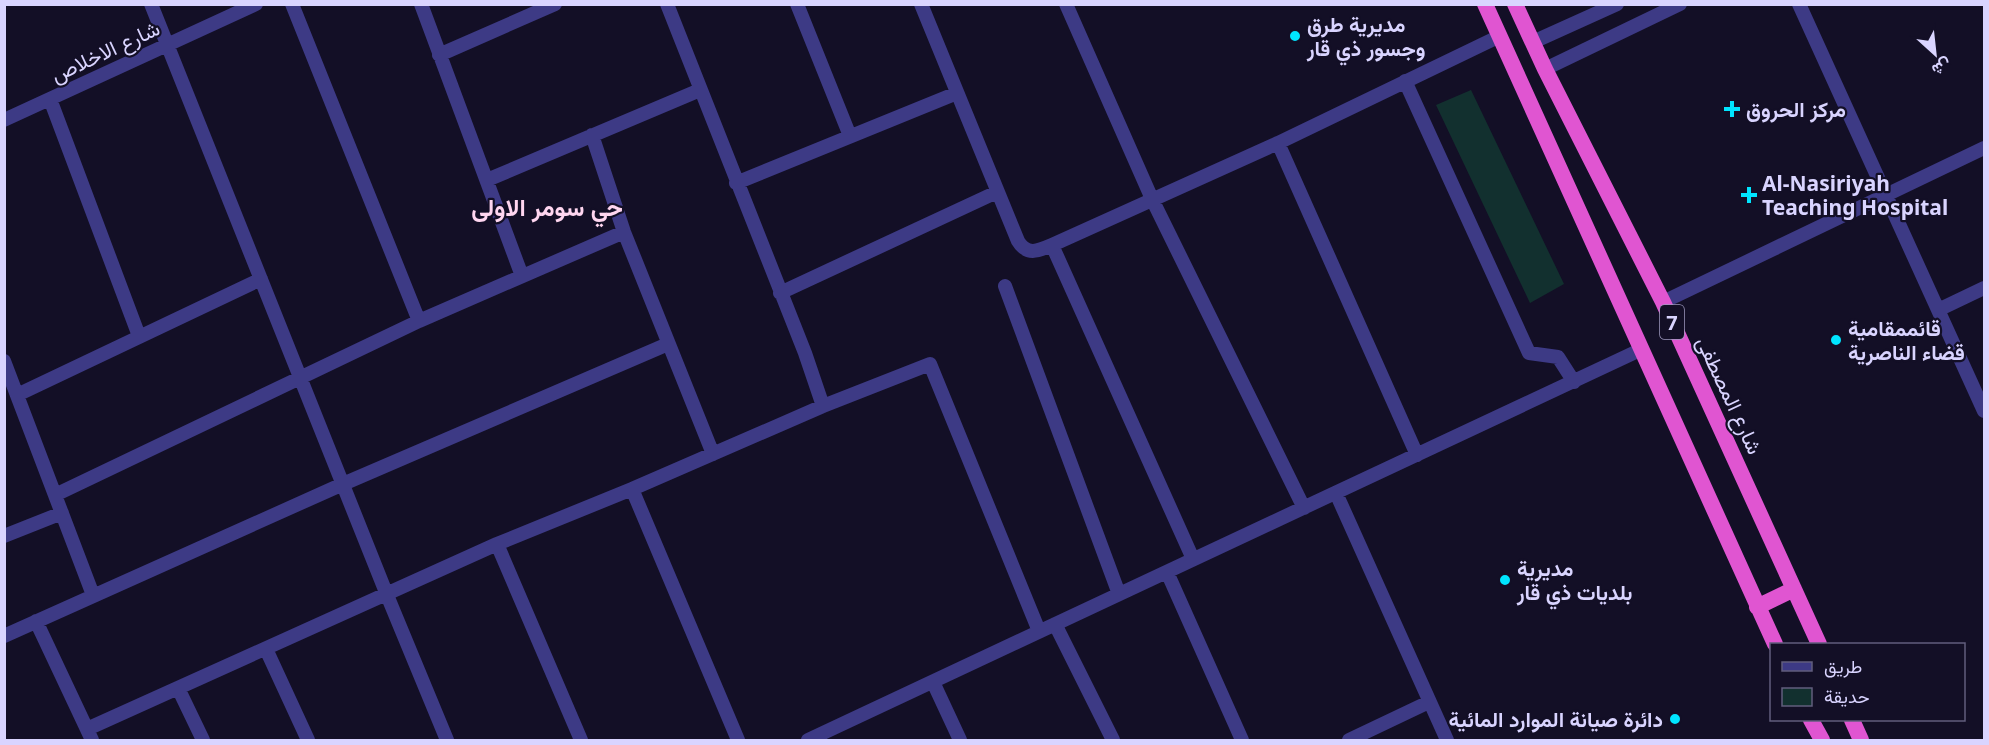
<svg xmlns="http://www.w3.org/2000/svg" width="1989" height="745" font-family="'Noto Sans',Vazirmatn,sans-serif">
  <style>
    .green { fill: #12302f }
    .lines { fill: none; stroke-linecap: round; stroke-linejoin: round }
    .minor { stroke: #3d3a85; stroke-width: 14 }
    .trunk { stroke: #e055d1; stroke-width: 16 }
    .poi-dot { fill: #00e5ff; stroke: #130f26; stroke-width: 2 }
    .labels { text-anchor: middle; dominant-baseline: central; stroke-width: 4.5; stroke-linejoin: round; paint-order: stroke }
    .shield { fill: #130f26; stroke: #9e99be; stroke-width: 1.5 }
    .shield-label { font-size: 20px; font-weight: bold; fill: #d9d4ff }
    .poi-label { font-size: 21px; font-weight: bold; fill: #d9d4ff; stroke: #130f26; text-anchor: start }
    .street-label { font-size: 21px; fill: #d9d4ff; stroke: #130f26 }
    .quarter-label { font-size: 24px; font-weight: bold; fill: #ffd6f0; stroke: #130f26 }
  </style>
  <rect width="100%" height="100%" fill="#130f26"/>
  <path class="green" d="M1471 90 1564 284 1530 303 1436 105Z"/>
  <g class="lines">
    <path class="minor" d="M151 4 387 595 447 740
      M292 4 419 321
      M421 4 522 276
      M667 4 805 353 823 406
      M797 4 850 136
      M921 4 1018 241C1027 256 1038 251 1052 245L1278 143 1500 36
      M1066 4 1152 199 1304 508
      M1799 4 1984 411
      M1533 42 1617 4
      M439 55 555 4
      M1545 69 1680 4
      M1405 81 1529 353 1558 357 1574 382
      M50 99 139 336
      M4 120 256 4
      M592 135 624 232 713 454
      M1278 143 1417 455
      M487 180 700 90
      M736 183 957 93
      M1052 245 1193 559
      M1005 286 1119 594
      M780 293 997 192
      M1663 302 1984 148
      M1938 310 1984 288
      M4 361 93 595
      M17 395 261 279
      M632 489 738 740
      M1336 493 1447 740
      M55 495 419 321 624 232
      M4 536 62 513
      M497 544 581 740
      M1167 572 1242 740
      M36 621 92 740
      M1055 624 1113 740
      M4 636 343 484 668 344
      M266 649 308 740
      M933 682 960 740
      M178 688 203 740
      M87 729 497 544 632 489 823 406 930 364 1039 631
      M808 740 1640 350
      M1349 740 1429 702"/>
    <path class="trunk" d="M1485 4 1775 644
      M1515 4 1545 69 1663 302 1819 644
      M1757 607 1794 589
      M1811 720 1822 740
      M1852 720 1861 740"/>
  </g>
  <g class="poi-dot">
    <circle cx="1295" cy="36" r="6"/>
    <path d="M1729 100h6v6h6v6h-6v6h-6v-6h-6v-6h6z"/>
    <path d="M1746 186h6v6h6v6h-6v6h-6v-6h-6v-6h6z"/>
    <circle cx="1836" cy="340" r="6"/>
    <circle cx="1505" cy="580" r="6"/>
    <circle cx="1675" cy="719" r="6"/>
  </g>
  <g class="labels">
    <rect class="shield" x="1660" y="305" width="24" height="34" rx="4.5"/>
    <g class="shield-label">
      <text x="1672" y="322">7</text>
    </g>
    <g class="poi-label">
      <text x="1307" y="24">مديرية طرق<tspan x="1307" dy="24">وجسور ذي قار</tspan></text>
      <text x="1746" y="109">مركز الحروق</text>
      <text x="1762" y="183">Al-Nasiriyah<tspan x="1762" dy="24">Teaching Hospital</tspan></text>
      <text x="1848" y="328">قائممقامية<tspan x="1848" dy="24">قضاء الناصرية</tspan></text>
      <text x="1517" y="568">مديرية<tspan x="1517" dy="24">بلديات ذي قار</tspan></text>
      <text x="1663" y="719" text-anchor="end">دائرة صيانة الموارد المائية</text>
    </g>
    <g class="street-label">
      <text transform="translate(105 51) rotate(-25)">شارع الاخلاص</text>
      <text transform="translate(1730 395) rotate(65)">شارع المصطفى</text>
    </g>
    <g class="quarter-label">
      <text x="547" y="206">حي سومر الاولى</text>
    </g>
  </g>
  <rect width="1989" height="745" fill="none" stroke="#d9d4ff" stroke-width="12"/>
  <rect x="1770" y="643" width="195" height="78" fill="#130f26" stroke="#625e7d" stroke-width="1.5"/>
  <rect x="1782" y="662" width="30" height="9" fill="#3d3a85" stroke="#625e7d" stroke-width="1.5"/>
  <text x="1824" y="673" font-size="18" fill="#d9d4ff">طريق</text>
  <rect x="1782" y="688" width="30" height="18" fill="#12302f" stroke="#625e7d" stroke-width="1.5"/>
  <text x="1824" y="703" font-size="18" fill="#d9d4ff">حديقة</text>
  <g transform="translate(1935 54) rotate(153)" stroke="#130f26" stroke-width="4.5" paint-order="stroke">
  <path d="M0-4.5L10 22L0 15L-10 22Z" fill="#d9d4ff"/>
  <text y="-9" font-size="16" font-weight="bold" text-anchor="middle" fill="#d9d4ff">ش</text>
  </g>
</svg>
